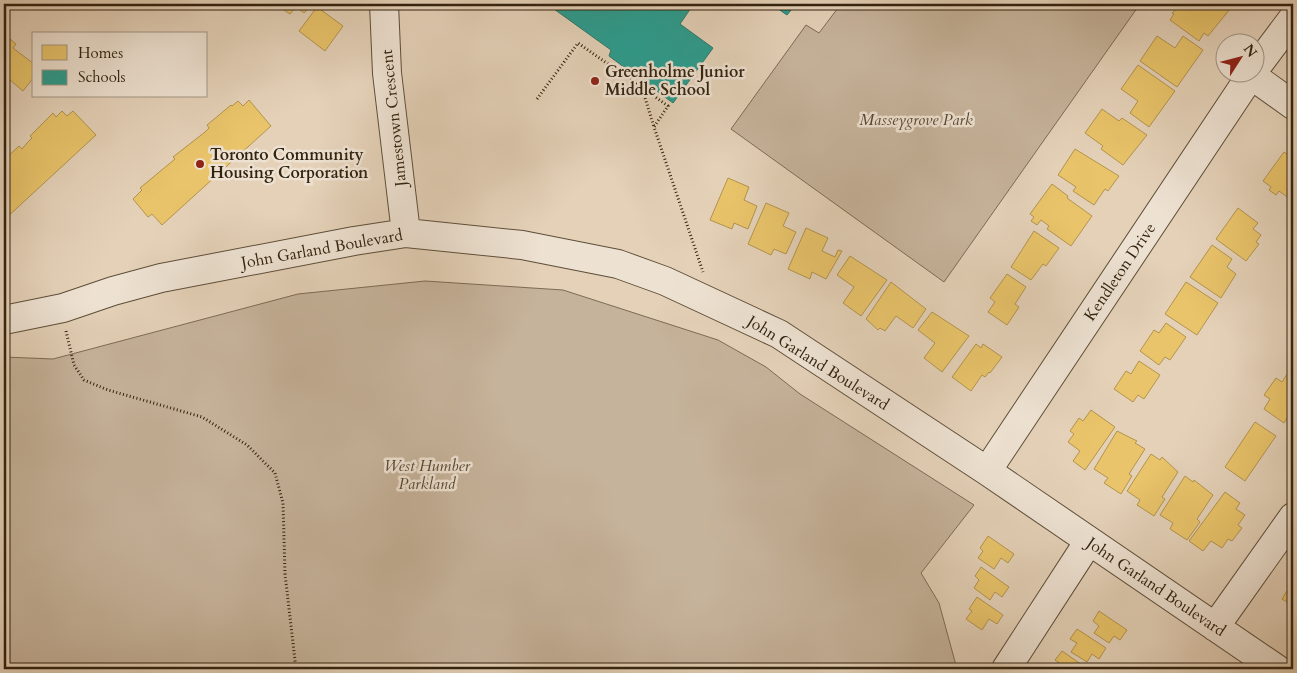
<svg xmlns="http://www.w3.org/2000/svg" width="1297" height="673" font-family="Cardo,serif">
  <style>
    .green { fill: #c6b39b; stroke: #7c6b55 }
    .homes { fill: #e9c46a; stroke: #b2944f }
    .schools { fill: #2a9d8f; stroke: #2c7869 }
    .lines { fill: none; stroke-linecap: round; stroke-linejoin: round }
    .minor-casing { stroke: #5e4e39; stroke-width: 30 }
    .path { stroke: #32230f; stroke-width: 3; stroke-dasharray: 1 2.5; stroke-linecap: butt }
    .minor { stroke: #ede1d1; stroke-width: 28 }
    .poi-dot { fill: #8f2418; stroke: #ede1d1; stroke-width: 2 }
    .labels { text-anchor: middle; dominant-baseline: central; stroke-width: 5; stroke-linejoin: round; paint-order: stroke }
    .poi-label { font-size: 16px; font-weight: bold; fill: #32230f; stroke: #ede1d1; text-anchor: start }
    .street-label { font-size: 16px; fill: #32230f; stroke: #ede1d1 }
    .park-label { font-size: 16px; font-style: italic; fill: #574732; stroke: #ede1d1 }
  </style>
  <rect width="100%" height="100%" fill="#e4d1b8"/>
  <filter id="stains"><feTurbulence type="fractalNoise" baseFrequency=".004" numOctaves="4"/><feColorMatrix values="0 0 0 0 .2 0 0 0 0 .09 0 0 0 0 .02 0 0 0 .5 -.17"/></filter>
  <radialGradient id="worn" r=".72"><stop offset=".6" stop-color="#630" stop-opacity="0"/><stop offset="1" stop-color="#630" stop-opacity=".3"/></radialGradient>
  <path class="green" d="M841 4H1140L944 282 731 129 806 25 819 33Z
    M425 281 563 290 718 340 766 367 800 394 974 505 921 573 939 603 957 669H4V357L53 359 298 294Z"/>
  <path class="homes" d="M275 4H312L304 13 296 7 290 14Z
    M1182 4H1222L1230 9 1208 36 1204 33 1199 41 1170 20 1174 14 1172 13Z
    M317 7 343 26 325 51 299 31Z
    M4 34 16 44 13 48 34 64V77L23 91 4 75Z
    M1157 36 1175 48 1183 36 1203 50 1177 87 1140 61Z
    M1138 65 1175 91 1149 127 1130 113 1138 101 1121 89Z
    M249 100 271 126 162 225 152 214 148 217 133 199 142 190 140 188 175 159 173 157 205 132 209 128 207 125 231 105 232 106 238 101 243 106Z
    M1102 109 1119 121 1122 118 1147 135 1123 165 1101 149 1103 146 1085 133Z
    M62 111 67 116 73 111 96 135 4 220V160L19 146 22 149 27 143 32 138 30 136 53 113 56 117Z
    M1075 149 1119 176 1108 191 1105 189 1094 205 1073 191 1076 187 1058 175Z
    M1284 152 1293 158V201L1279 191 1276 195 1269 190 1271 187 1263 181Z
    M728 178 749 187 744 200 757 206 748 229 734 223 732 229 710 220Z
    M1052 184 1068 196 1067 198 1092 216 1071 246 1047 229 1049 226 1041 220 1037 225 1031 221 1034 217 1030 214Z
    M766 203 789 213 783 226 796 232 786 254 774 249 771 255 748 244Z
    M1238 208 1258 223 1253 229 1261 235 1256 242 1259 244 1246 261 1216 239Z
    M806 228 828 238 822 251 835 257 838 250 842 251 826 279 812 272 810 279 788 269Z
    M1034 231 1059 248 1046 266 1043 264 1031 280 1011 267Z
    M1212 245 1232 259 1227 267 1236 274 1221 298 1190 277Z
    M850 256 887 280 861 316 843 303 854 287 837 275Z
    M1007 274 1026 287 1015 304 1019 307 1007 325 988 312 995 302 990 298Z
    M891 282 926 309 913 328 896 316 885 331 880 328 878 330 866 319Z
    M1186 282 1218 303 1197 335 1165 314Z
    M932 312 969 336 942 372 924 358 935 343 918 330Z
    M1166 323 1186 337 1170 360 1165 357 1159 365 1140 351 1154 330 1159 333Z
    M976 344 981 348 983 344 1002 357 990 373 989 372 985 377 982 375 971 391 952 377Z
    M1139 361 1160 375 1144 399 1138 395 1133 402 1114 389 1126 371 1131 374Z
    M1293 365V409L1284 423 1264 409 1270 399 1264 395 1276 378 1282 382Z
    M1091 410 1115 427 1085 470 1073 461 1080 451 1068 442 1074 434 1070 431 1079 418 1083 421Z
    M1255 422 1276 436 1245 481 1225 467Z
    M1117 431 1137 441 1135 443 1145 449 1129 474 1132 476 1121 494 1104 483 1108 478 1094 469Z
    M1151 454 1160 460 1162 457 1178 472 1162 497 1165 499 1154 516 1137 505 1140 500 1127 491Z
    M1185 476 1193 482 1194 480 1213 495 1197 519 1200 522 1187 540 1170 529 1173 523 1160 515Z
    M1225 492 1240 503 1236 509 1245 515 1238 525 1242 528 1232 541 1228 539 1222 548 1211 541 1203 551 1189 541Z
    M988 536 1014 554 1008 563 1001 558 994 569 978 558 983 551 980 548Z
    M981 567 1009 587 1002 597 995 592 990 600 974 588 979 580 975 576Z
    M1293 581V606L1282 599Z
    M977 597 1003 615 997 624 989 619 982 630 966 619 972 611 969 609Z
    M1099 611 1127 630 1120 640 1114 636 1109 643 1094 633 1099 626 1093 621Z
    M1077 629 1106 648 1099 659 1092 654 1087 662 1071 652 1077 643 1070 639Z
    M1062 651 1088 669H1059L1062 665 1055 660Z"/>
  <path class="schools" d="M547 4H691L693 5 680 24 713 48 673 103 609 56 611 50Z
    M771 4H796L787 15Z"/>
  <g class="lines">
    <defs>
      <path id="minor" d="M384 4 387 73 406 233
        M1254 70 1293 18
        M1251 75 1293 105
        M4 320 63 308 113 291 161 278 354 241 406 233 522 245 618 264 665 281 779 334 987 471 1277 669
        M987 471 1253 72
        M1215 627 1293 517
        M1006 669 1089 541"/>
    </defs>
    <use href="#minor" class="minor-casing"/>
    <path class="path" d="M642 88 654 127
      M537 99 578 43 668 106 654 127 703 272
      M66 331 74 365 84 380 108 390 202 417 247 445 275 473 283 503 285 574 296 669"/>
    <use href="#minor" class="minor"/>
  </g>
  <g class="poi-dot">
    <circle cx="595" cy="81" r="5"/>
    <circle cx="200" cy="164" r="5"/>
  </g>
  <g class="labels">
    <g class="poi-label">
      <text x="605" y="72">Greenholme Junior<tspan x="605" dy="18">Middle School</tspan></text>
      <text x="210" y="155">Toronto Community<tspan x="210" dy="18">Housing Corporation</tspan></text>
    </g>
    <g class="street-label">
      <text transform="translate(394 118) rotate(-96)">Jamestown Crescent</text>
      <text transform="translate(322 249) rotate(-10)">John Garland Boulevard</text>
      <text transform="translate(1120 272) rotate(-56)">Kendleton Drive</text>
      <text transform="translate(818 363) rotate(32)">John Garland Boulevard</text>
      <text transform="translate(1156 587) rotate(34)">John Garland Boulevard</text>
    </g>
    <g class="park-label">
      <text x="916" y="120">Masseygrove Park</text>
      <text x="427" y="466">West Humber<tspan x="427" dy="18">Parkland</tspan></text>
    </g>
  </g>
  <rect width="1297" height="673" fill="none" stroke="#e4d1b8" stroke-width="20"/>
  <rect x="5" y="5" width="1287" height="663" fill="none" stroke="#32230f" stroke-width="2.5"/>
  <rect x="10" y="10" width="1277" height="653" fill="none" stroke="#32230f"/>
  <rect x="32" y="32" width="175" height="65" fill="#ede1d1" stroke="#a29583"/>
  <rect x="42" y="45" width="25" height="15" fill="#e9c46a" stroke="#a29583"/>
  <text x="78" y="58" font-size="15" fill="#32230f">Homes</text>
  <rect x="42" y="70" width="25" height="15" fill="#2a9d8f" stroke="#a29583"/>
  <text x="78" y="82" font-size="15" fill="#32230f">Schools</text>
  <g transform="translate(1240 58) rotate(54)"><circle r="24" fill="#ede1d1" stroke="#a29583"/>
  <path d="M0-4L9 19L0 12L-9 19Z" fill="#8f2418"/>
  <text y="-8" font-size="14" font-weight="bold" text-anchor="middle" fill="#32230f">N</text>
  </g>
  <rect width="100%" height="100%" filter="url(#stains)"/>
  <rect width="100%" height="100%" fill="url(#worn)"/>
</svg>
